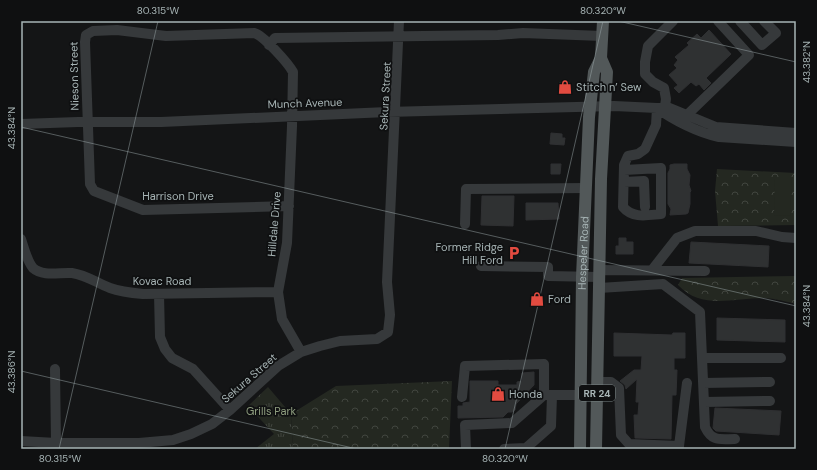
<svg xmlns="http://www.w3.org/2000/svg" width="817" height="470" font-family="'DM Sans',sans-serif">
  <style>
    .grass { fill: url(#grass-tufts) }
    .forest { fill: url(#forest-crowns) }
    .garden { fill: #242821 }
    .building { fill: #2f3132; stroke: #2f3032 }
    .lines { fill: none; stroke-linecap: round; stroke-linejoin: round }
    .minor { stroke: #36393b; stroke-width: 10 }
    .major { stroke: #525859; stroke-width: 12 }
    .ticks { fill: none; stroke: #a7b4b5; stroke-width: 1; stroke-opacity: 0.45 }
    .labels { text-anchor: middle; dominant-baseline: central; stroke-width: 3.5; stroke-linejoin: round; paint-order: stroke }
    .shield { fill: #0f1011; stroke: #798384; stroke-width: 1 }
    .shield-label { font-size: 10px; font-weight: bold; fill: #a7b4b5 }
    .street-label { font-size: 11px; fill: #a7b4b5; stroke: #0f1011 }
    .poi-label { font-size: 11px; fill: #a7b4b5; stroke: #0f1011; text-anchor: start }
    .park-label { font-size: 11px; fill: #909f80; stroke: #0f1011 }
    .neatline { fill: none; stroke: #a7b4b5; stroke-width: 1.5 }
    .ticks-label { font-size: 10px; text-anchor: middle; fill: #a7b4b5 }
  </style>
  <defs>
    <pattern id="grass-tufts" width="24" height="20" patternUnits="userSpaceOnUse"><rect width="24" height="20" fill="#242821"/><path d="M3 7l-1-3M5 7V3M7 7l1-3M15 17l-1-3M17 17v-4M19 17l1-3" fill="none" stroke="#41453f"/></pattern>
    <pattern id="forest-crowns" width="20" height="18" patternUnits="userSpaceOnUse"><rect width="20" height="18" fill="#242821"/><path d="M2 6a3 3 0 1 1 6 0M12 15a3 3 0 1 1 6 0" fill="none" stroke="#41453f"/></pattern>
  </defs>
  <rect width="100%" height="100%" fill="#141516"/>
  <path class="grass" d="M268 387 291 414 293 449H255L274 434 248 406Z"/>
  <path class="forest" d="M717 169 796 173V225L718 226 715 191Z
    M796 276V306L793 303C783 301 772 298 763 298 733 298 701 310 678 285L682 278Z
    M452 381 449 449H293L291 414 336 386Z"/>
  <path class="garden" d="M775 178H792L790 216 774 215Z"/>
  <path class="building" d="M709 30 731 54 706 78 711 83 704 90 699 84 696 86 691 82 679 93 674 88 678 85 669 75 677 68 674 65 678 60 675 57 689 45 687 43 697 34 701 38Z
    M569 82 570 92H560L559 83Z
    M551 133 562 134V138H565L564 145 550 144Z
    M551 164H561L560 174H551Z
    M674 164H687V169L690 175 689 185 691 191 690 192V204L688 213 686 214 670 215 671 209 668 204V173L670 169V165Z
    M482 196H514L513 226 481 225Z
    M526 203H558L559 219 526 220Z
    M619 238H626V242H633V254H616V246H619Z
    M691 242 769 246 768 267 689 263Z
    M717 318 785 320V342L717 340Z
    M614 333 672 335 673 333H685V358H674V370H677L676 395H672L671 439 635 438 634 415H638L639 402H636L637 379 626 389 625 385 620 381 634 370H641L642 356H614Z
    M534 372V385L516 404 515 410 512 412H508L503 417 458 418V406H463V403L470 402V381H498V385H517V382L522 381V373Z
    M715 408 781 411 779 435 716 431 713 428Z"/>
  <g class="lines">
    <path class="minor" d="M740 21 762 45 776 33 764 21
      M269 45 275 38 498 35 523 33 602 36
      M665 106 666 99 664 88 653 82 645 74V62L648 46 673 21
      M657 108C673 120 699 133 719 137L796 142
      M687 115 749 55 718 21
      M21 124 78 122H161L387 112 576 107 614 106 657 108 665 106 716 127 796 133
      M624 170 661 168V214C648 215 633 219 623 207L624 165 628 156 638 154 645 149 656 125 657 108
      M624 182 644 181 645 207
      M289 206 143 210 94 191 90 184 85 42 86 35 93 31 117 30 166 36 254 33C263 35 288 63 293 72L292 126 287 243 278 292 282 319 301 352
      M465 224 466 189 586 188
      M21 239C24 248 27 261 33 268 43 277 60 272 72 273 86 275 97 283 110 288 121 292 132 293 143 294L278 292
      M481 266 548 267V276L599 277
      M599 270 705 271
      M652 270 677 238 695 231H756L782 237 796 238
      M599 288 663 284 700 312 705 427C712 442 720 439 735 439
      M159 294 160 337 165 349 172 358 193 369 230 410
      M702 358H781
      M55 369 56 443
      M597 382H611L619 388 621 435 629 444 679 446 687 383
      M703 383 770 382
      M546 395H580
      M462 397 465 366 544 364V395L512 423 465 425 466 449
      M704 402 770 401
      M21 441 56 443H139L173 440 191 434 212 424 230 410 278 366 301 352 320 346 340 341 377 339 388 332 390 315 387 282 399 21
      M504 449 526 448 551 426 552 395"/>
    <g class="major">
      <path id="s1" d="M580 449 582 277 589 117 594 72 601 58"/>
      <path d="M596 449 601 179 607 72 601 58 603 21"/>
    </g>
  </g>
  <path class="ticks" d="M618 21 796 62M21 127 796 306M21 371 357 449M59 449 158 21M505 449 603 21"/>
  <defs>
    <symbol id="shop-bare" viewBox="-9 -9 18 18"><path d="M-5-2.5h2.3a2.7 3.5 0 0 1 5.4 0H5L5.5 6h-11ZM-1.5-2.5h3a1.5 2.3 0 0 0-3 0Z" fill="#e24b40" stroke="#0f1011" stroke-width="2.5" paint-order="stroke"/></symbol>
    <symbol id="parking-bare" viewBox="-9 -9 18 18"><path d="M-3.5-5.5H1a3.5 3.5 0 0 1 0 7H-1V5.5H-3.5ZM-1-3.4V-.6H.8a1.4 1.4 0 0 0 0-2.8Z" fill="#e24b40" stroke="#0f1011" stroke-width="2.5" paint-order="stroke"/></symbol>
  </defs>
  <g fill-rule="evenodd">
    <use href="#shop-bare" x="555" y="77" width="20" height="20"/>
    <use href="#parking-bare" x="504" y="243" width="20" height="20"/>
    <use href="#shop-bare" x="527" y="289" width="20" height="20"/>
    <use href="#shop-bare" x="488" y="384" width="20" height="20"/>
  </g>
  <g class="labels">
    <rect class="shield" x="579" y="385" width="36" height="16" rx="3"/>
    <g class="shield-label">
      <text x="597" y="393">RR 24</text>
    </g>
    <g class="street-label">
      <text transform="translate(74 76) rotate(-91)">Nieson Street</text>
      <text transform="translate(385 96) rotate(-87)">Sekura Street</text>
      <text transform="translate(305 103) rotate(-2)">Munch Avenue</text>
      <text x="178" y="196">Harrison Drive</text>
      <text transform="translate(274 224) rotate(-85)">Hilldale Drive</text>
      <text stroke="none"><textPath href="#s1" startOffset="196">Hespeler Road</textPath></text>
      <text x="162" y="281">Kovac Road</text>
      <text transform="translate(249 378) rotate(-41)">Sekura Street</text>
    </g>
    <g class="poi-label">
      <text x="576" y="87">Stitch n’ Sew</text>
      <text x="503" y="247" text-anchor="end">Former Ridge<tspan x="503" dy="13">Hill Ford</tspan></text>
      <text x="548" y="299">Ford</text>
      <text x="509" y="394">Honda</text>
    </g>
    <g class="park-label">
      <text x="271" y="411">Grills Park</text>
    </g>
  </g>
  <rect width="817" height="470" fill="none" stroke="#0f1011" stroke-width="44"/>
  <rect x="22" y="22" width="773" height="426" class="neatline"/>
  <g class="ticks-label">
    <text x="158" y="14">80.315°W</text>
    <text x="603" y="14">80.320°W</text>
    <text transform="translate(806 62) rotate(-90)" y="4">43.382°N</text>
    <text transform="translate(11 128) rotate(-90)" y="4">43.384°N</text>
    <text transform="translate(806 306) rotate(-90)" y="4">43.384°N</text>
    <text transform="translate(11 372) rotate(-90)" y="4">43.386°N</text>
    <text x="60" y="462">80.315°W</text>
    <text x="505" y="462">80.320°W</text>
  </g>
</svg>
